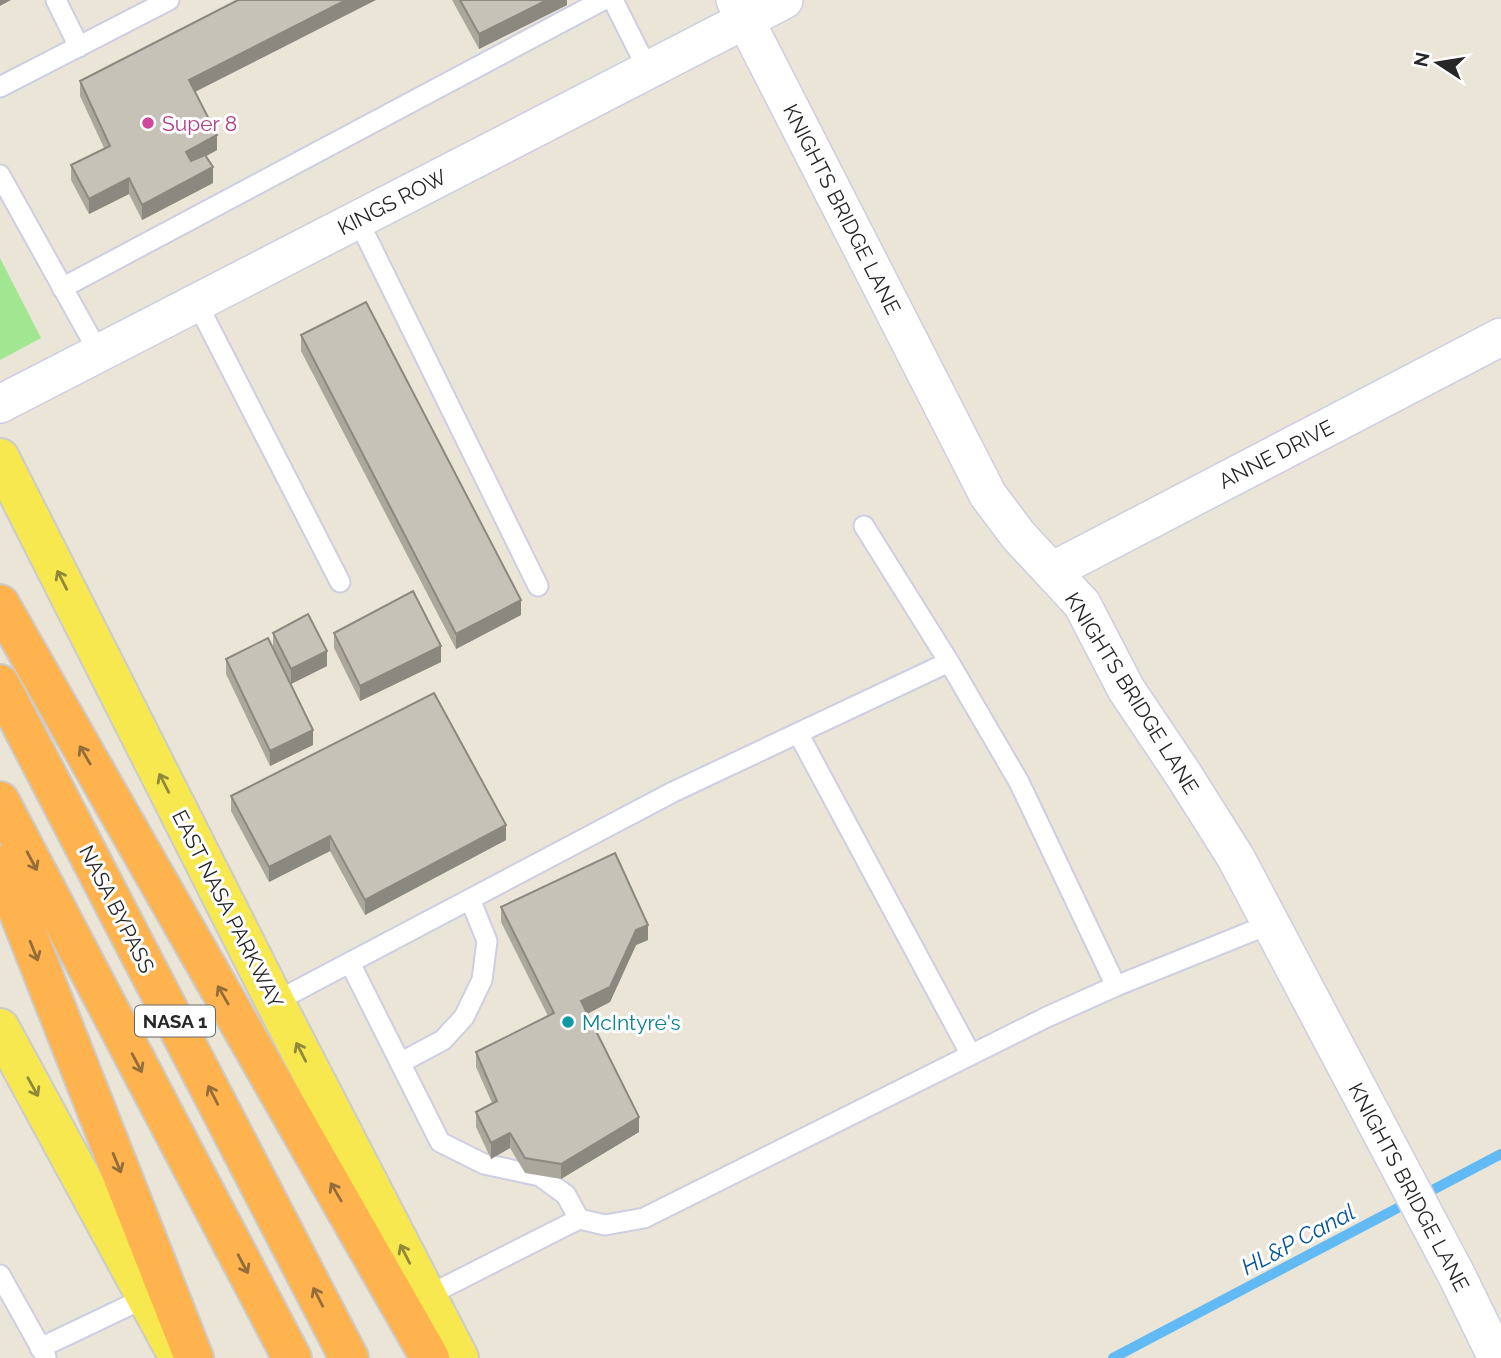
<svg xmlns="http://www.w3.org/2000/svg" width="1501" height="1358" font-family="Raleway,sans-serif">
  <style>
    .green { fill: #a1e690 }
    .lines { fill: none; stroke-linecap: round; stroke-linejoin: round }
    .stream { stroke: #62baf5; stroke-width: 10 }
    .lane-casing { stroke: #cdcee2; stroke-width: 23 }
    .street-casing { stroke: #cdcee2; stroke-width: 40 }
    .primary-casing { stroke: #cbcbcb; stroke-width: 42 }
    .highway-casing { stroke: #cbcbcb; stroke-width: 42 }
    .lane { stroke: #fff; stroke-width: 19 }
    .street { stroke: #fff; stroke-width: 37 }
    .primary { stroke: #f8e84f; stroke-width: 38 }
    .highway { stroke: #ffb34e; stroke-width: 38 }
    .wall { fill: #aaa79d }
    .shaded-wall { fill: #8b8880 }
    .building { fill: #c6c2b7; stroke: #8b8880; stroke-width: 2 }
    .oneway { stroke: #90883b }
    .oneway2 { stroke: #936d3a }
    .hotel-dot { fill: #d1479c; stroke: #fff; stroke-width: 2.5 }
    .culture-dot { fill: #0f9aa8; stroke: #fff; stroke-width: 2.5 }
    .labels { text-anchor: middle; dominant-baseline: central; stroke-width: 6; stroke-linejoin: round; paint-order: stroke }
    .shield { fill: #fff; stroke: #686868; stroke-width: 2 }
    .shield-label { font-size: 19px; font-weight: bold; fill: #272727 }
    .hotel-label { font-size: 21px; fill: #b23c85; stroke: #fff; text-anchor: start }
    .street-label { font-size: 21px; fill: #272727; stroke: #fff }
    .culture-label { font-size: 21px; fill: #0d838f; stroke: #fff; text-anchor: start }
    .water-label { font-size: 23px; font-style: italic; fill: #05549d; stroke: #fff }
  </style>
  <rect width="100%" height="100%" fill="#ebe5d7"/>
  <path class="green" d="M0 258 41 338 0 360Z"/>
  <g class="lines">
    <path class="stream" d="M1423 1195 1501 1154
      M1113 1358 1409 1202"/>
    <defs>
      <path id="lane" d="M56 0 79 47
        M613 0 648 70
        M0 87 169 0
        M0 175 99 353
        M358 220 538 586
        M62 288 603 0
        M197 303 340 582
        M864 526 949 662
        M798 733 971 1055
        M350 963 440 1142 484 1164 540 1176 566 1195 579 1219 427 1296
        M1116 986 1270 924
        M275 1002 673 792 949 662 1019 782 1116 986 1047 1017 644 1218 605 1225 579 1219
        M400 1063 443 1040 464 1017 482 980 487 941 470 899
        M0 1275 46 1357
        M40 1348 147 1297"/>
      <path id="street" d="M735 0 988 495 1018 535 1082 604 1126 689 1183 774 1236 858 1457 1276 1497 1358
        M0 404 784 0
        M1052 571 1501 337"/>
      <path id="primary" d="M0 458 275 1002 459 1358
        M0 1028 179 1358"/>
      <path id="highway" d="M0 604 430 1358
        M0 684 349 1358
        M0 801 292 1358
        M0 865 194 1358"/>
    </defs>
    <use href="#lane" class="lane-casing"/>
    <use href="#street" class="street-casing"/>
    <use href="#primary" class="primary-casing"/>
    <use href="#highway" class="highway-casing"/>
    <use href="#lane" class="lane"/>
    <use href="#street" class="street"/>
    <use href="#primary" class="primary"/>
    <use href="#highway" class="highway"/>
  </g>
  <path class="wall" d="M452 0H567V5L479 49Z
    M80 81 195 92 217 150 206 156 213 183 142 220 129 194 89 214 71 180V165L104 148 80 96Z
    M301 335 521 615 456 649 301 351Z
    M273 633 327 666 291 684 273 649Z
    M334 633 441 662 360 701 334 648Z
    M226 659 313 745 270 766 226 674Z
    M231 796 506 840 365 915 330 851 269 882 231 811Z
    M501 907 648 940 636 945 610 1002 587 1014 639 1132 561 1179 525 1173 510 1148 491 1159 476 1127V1112L492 1103 476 1067V1052L548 1016 501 922Z"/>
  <path class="shaded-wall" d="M0 0H11L0 6Z
    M346 0H376L189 95V80Z
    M547 0H567V5L479 49V34Z
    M217 135V150L186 167V152Z
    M213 167V183L142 220V205Z
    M129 178V194L89 214V199Z
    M521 600V615L456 649V634Z
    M441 646V662L360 701V686Z
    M327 651V666L291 684V669Z
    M313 730V745L270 766V751Z
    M506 825V840L365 915V900Z
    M330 836V851L269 882V867Z
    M648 925V940L636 945 610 1002 581 1017V1001L636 930Z
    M639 1117V1132L561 1179V1164Z
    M510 1133V1148L491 1159V1143Z"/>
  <path class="building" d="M238 0H346L189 80 217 135 186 152 191 161 205 155 213 167 142 205 129 178 89 199 71 165 110 146 80 81Z
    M460 0H547L479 34Z
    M366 302 521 600 456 634 301 335Z
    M413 591 441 646 360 686 334 633Z
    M308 614 327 651 291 669 273 633Z
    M268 638 313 730 270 751 226 659Z
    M434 693 506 825 365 900 330 836 269 867 231 796Z
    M615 853 648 925 636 930 610 987 581 1001 639 1117 561 1164 525 1158 510 1133 491 1143 476 1112 497 1101 476 1052 554 1013 501 907Z"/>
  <defs><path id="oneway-shaft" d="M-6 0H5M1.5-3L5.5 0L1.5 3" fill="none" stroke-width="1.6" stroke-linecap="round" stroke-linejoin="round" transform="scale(1.75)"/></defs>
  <g class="oneway">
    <use href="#oneway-shaft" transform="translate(62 580) rotate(-117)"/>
    <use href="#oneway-shaft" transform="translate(164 783) rotate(-117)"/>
    <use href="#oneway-shaft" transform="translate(301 1052) rotate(-117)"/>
    <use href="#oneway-shaft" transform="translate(33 1087) rotate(61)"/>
    <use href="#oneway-shaft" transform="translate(405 1254) rotate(-117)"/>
  </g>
  <g class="oneway2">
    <use href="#oneway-shaft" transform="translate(85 755) rotate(-120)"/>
    <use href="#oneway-shaft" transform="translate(32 861) rotate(62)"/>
    <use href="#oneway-shaft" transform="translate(34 951) rotate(68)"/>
    <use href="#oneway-shaft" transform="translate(223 995) rotate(-120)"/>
    <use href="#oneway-shaft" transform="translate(137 1063) rotate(62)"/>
    <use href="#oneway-shaft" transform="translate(213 1095) rotate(-117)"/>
    <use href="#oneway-shaft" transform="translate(117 1163) rotate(68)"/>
    <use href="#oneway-shaft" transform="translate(336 1192) rotate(-120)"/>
    <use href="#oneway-shaft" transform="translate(243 1264) rotate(62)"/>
    <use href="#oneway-shaft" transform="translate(318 1297) rotate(-117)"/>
  </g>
  <circle class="hotel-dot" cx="148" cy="123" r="7"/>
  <circle class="culture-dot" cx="568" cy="1022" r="7"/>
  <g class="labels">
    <rect class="shield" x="135" y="1005.5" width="80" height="31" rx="5"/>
    <g class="shield-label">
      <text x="175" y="1021">NASA 1</text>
    </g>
    <g class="hotel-label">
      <text x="162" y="123">Super 8</text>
    </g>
    <g class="street-label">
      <text transform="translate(392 202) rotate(-27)">KINGS ROW</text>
      <text transform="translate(842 209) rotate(63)">KNIGHTS BRIDGE LANE</text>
      <text transform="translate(1276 454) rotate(-27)">ANNE DRIVE</text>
      <text transform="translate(1132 693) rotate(58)">KNIGHTS BRIDGE LANE</text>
      <text transform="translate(117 909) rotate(63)">NASA BYPASS</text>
      <text transform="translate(228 909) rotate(63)">EAST NASA PARKWAY</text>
      <text transform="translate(1409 1187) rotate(62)">KNIGHTS BRIDGE LANE</text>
    </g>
    <g class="culture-label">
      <text x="582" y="1022">McIntyre's</text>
    </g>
    <g class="water-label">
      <text transform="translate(1298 1239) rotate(-28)">HL&amp;P Canal</text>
    </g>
  </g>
  <g transform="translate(1438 63) rotate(282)" stroke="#ffffff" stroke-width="5" paint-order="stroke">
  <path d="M0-5L12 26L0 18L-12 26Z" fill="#272727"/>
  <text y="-10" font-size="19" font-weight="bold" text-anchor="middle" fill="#272727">N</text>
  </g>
</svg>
